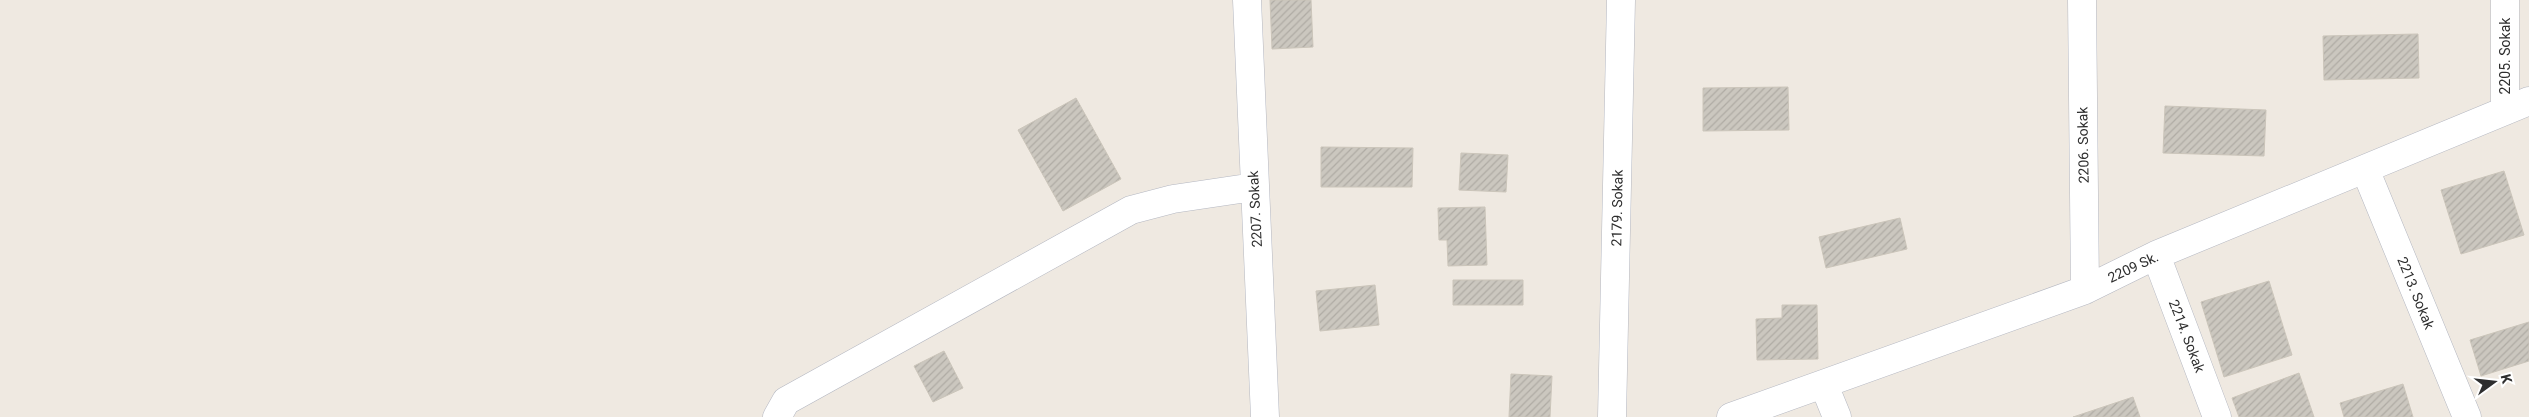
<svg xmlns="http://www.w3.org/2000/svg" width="2529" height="417" font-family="Roboto,sans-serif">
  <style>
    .building { fill: url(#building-hatch); stroke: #cbc5ba }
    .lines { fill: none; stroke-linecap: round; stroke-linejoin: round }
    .minor-casing { stroke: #b4b7c1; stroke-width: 29 }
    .minor { stroke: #fff; stroke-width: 28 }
    .labels { text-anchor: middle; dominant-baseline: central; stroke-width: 5; stroke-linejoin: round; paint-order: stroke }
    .street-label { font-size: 14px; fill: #2e2e2e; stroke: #fff }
  </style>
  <defs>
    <pattern id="building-hatch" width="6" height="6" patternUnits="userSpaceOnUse" patternTransform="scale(1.25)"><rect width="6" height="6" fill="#cbc7bf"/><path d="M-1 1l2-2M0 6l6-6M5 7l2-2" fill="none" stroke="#afaba4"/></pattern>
  </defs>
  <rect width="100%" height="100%" fill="#efe9e1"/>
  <path class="building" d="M1270 0H1311L1313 47 1272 49Z
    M2418 34 2419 78 2324 80 2323 36Z
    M1788 87 1789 130 1703 131V88Z
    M1076 98 1121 179 1063 211 1018 130Z
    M2165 106 2266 110 2264 156 2163 153Z
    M1321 147 1413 148 1412 187H1321Z
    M1461 153 1508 155 1506 192 1459 190Z
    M2504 171 2524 235 2461 254 2441 190Z
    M1485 207 1487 265 1448 266 1447 240H1439L1438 208Z
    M1900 218 1907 249 1826 268 1819 237Z
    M1453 280H1523V305H1453Z
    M2269 281 2292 355 2224 377 2201 302Z
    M1375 285 1379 325 1320 331 1316 291Z
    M1782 305H1817L1818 359 1757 360 1756 319 1782 318Z
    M2529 322V361L2481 376 2470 340Z
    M944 351 963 388 933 402 914 366Z
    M2299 373 2314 417H2239L2232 398Z
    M1511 374 1552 376 1550 417H1509Z
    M2403 384 2413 417H2344L2340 403Z
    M2133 397 2140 417H2073Z"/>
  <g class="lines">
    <defs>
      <path id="minor" d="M1247 0 1265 417
        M2082 0 2085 290
        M2505 0V111
        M2365 169 2467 417
        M2156 255 2217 417
        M1824 385 1837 417
        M777 417 786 401 1131 210 1173 199 1254 187
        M1612 417 1621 0
        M1731 417 2085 290 2156 255 2529 101"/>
    </defs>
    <use href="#minor" class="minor-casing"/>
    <use href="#minor" class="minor"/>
  </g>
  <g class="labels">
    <g class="street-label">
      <text transform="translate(2505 56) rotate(-90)">2205. Sokak</text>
      <text transform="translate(2083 145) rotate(-91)">2206. Sokak</text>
      <text transform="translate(1617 208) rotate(-89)">2179. Sokak</text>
      <text transform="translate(1255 209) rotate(-93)">2207. Sokak</text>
      <text transform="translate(2133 267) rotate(-25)">2209 Sk.</text>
      <text transform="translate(2416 293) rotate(68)">2213. Sokak</text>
      <text transform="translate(2187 336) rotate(69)">2214. Sokak</text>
    </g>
  </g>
  <g transform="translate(2494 382) rotate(75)" stroke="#ffffff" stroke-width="4" paint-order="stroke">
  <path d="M0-4L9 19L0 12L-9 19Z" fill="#2e2e2e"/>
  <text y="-8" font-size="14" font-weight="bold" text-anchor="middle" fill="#2e2e2e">K</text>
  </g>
</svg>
